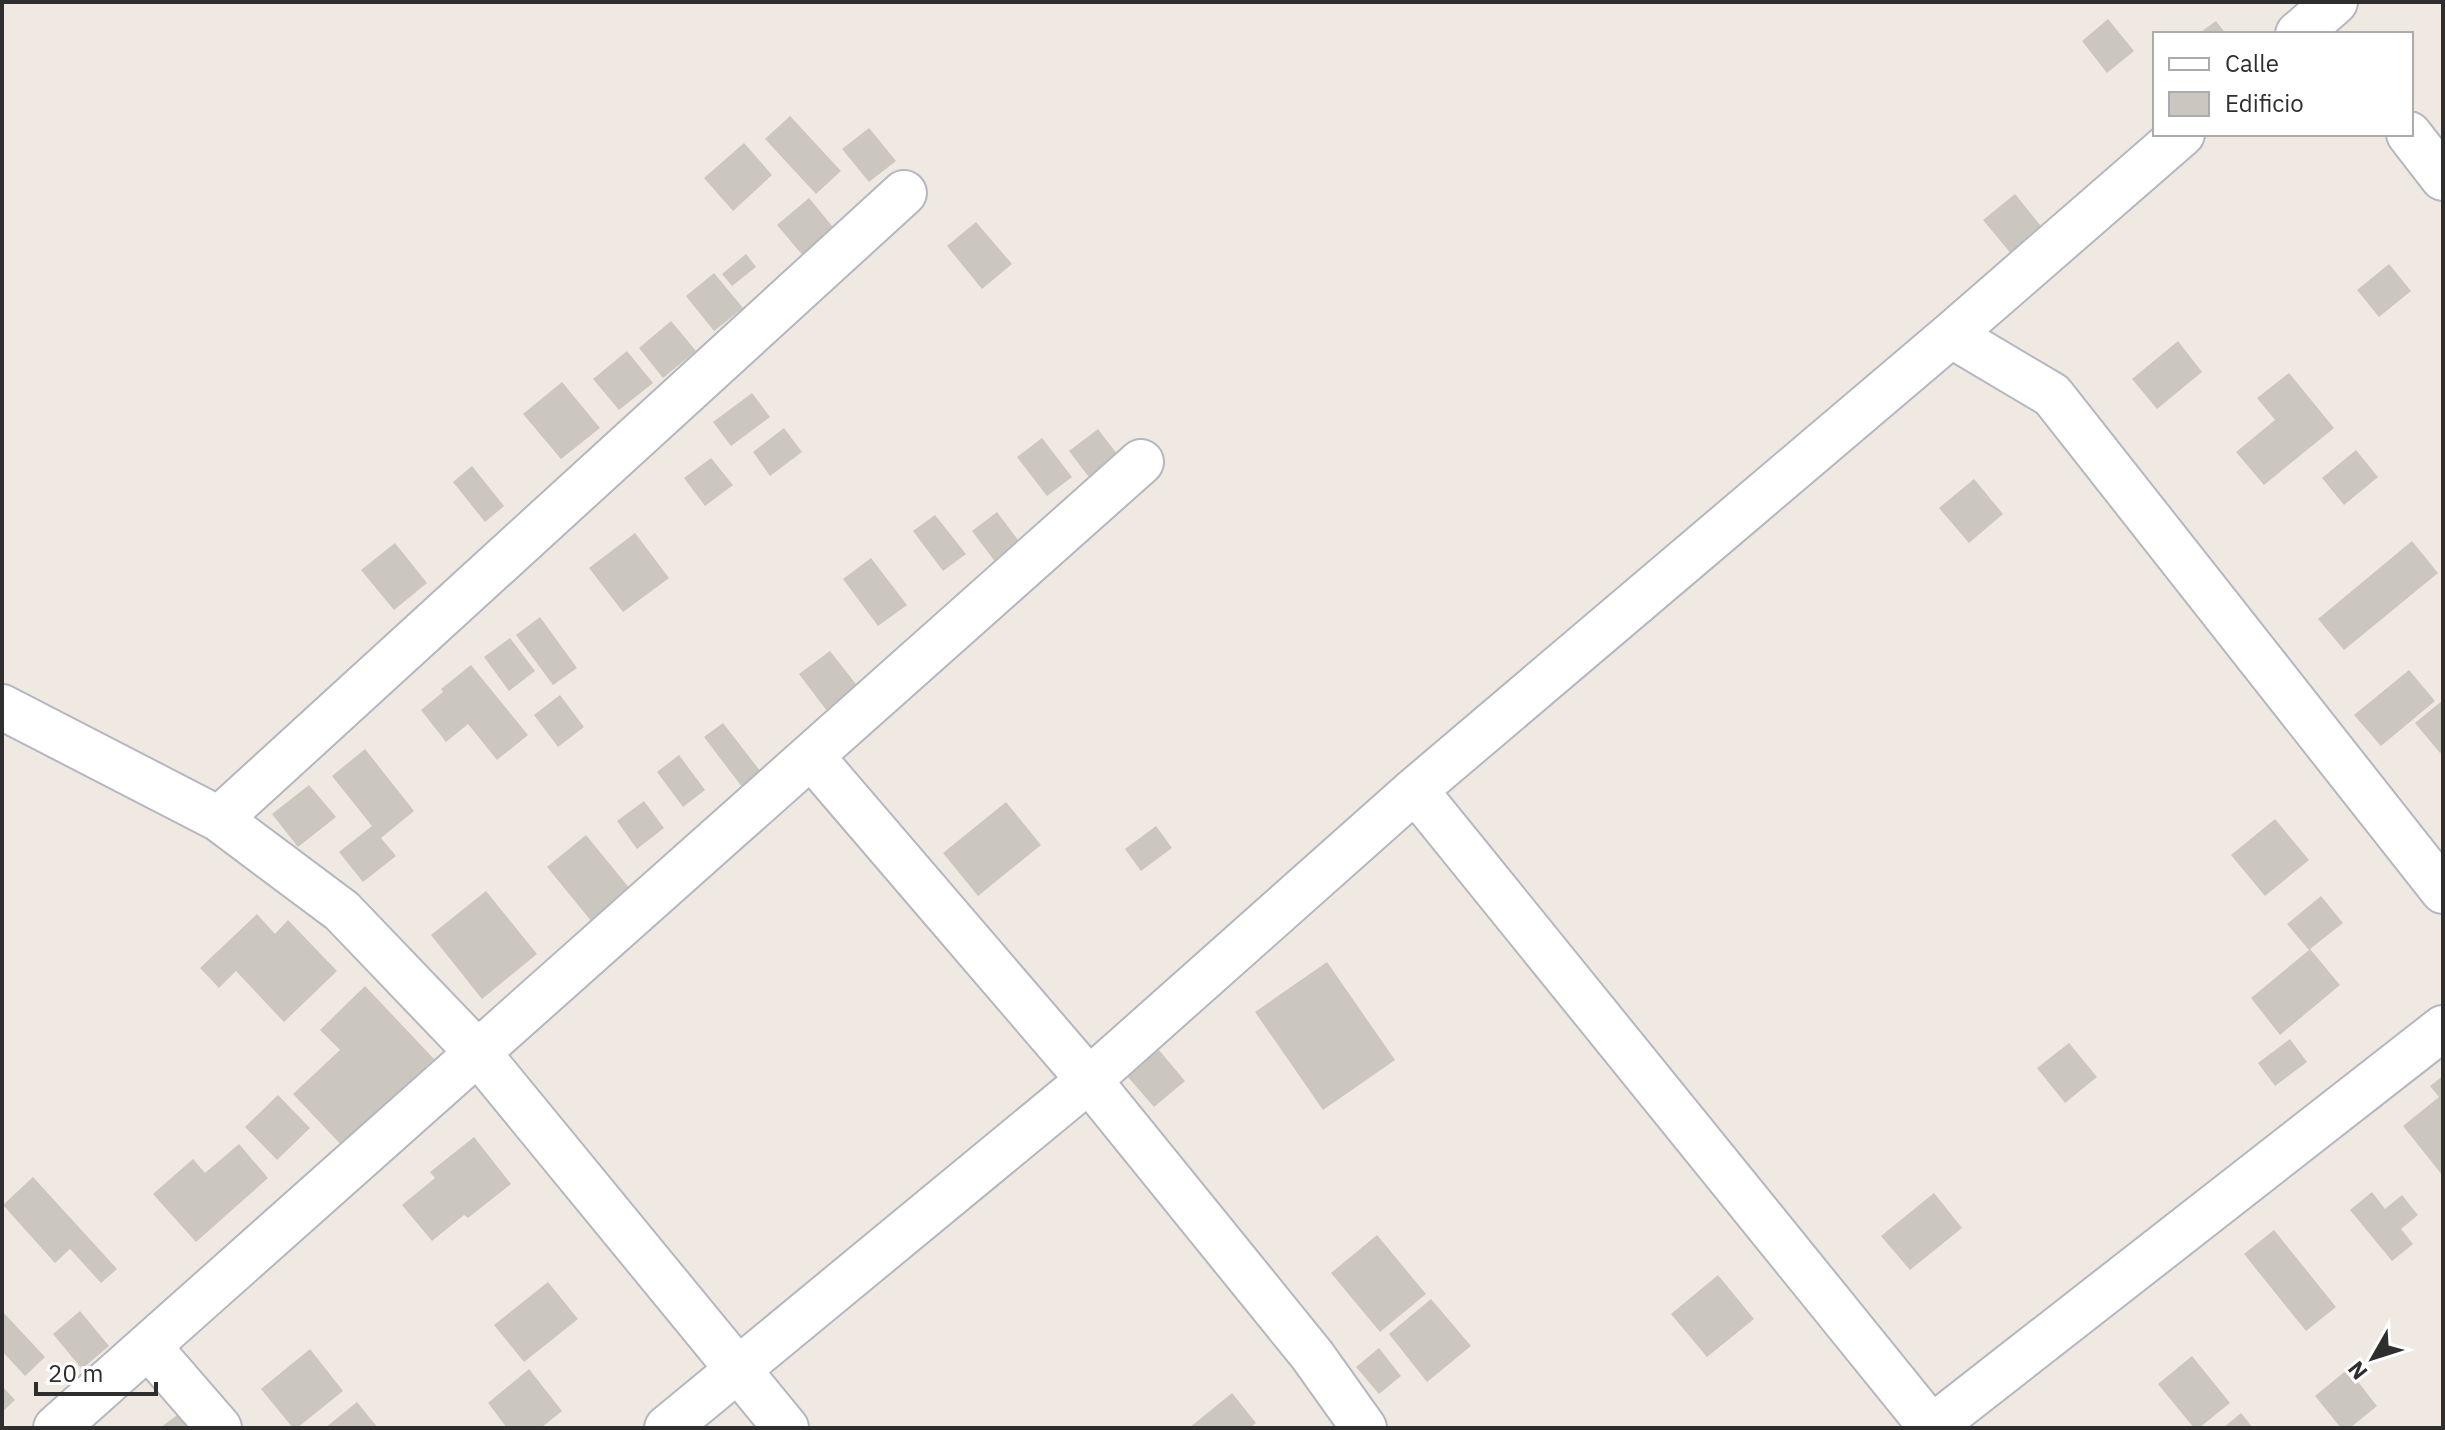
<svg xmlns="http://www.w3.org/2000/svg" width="2445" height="1430" font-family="'IBM Plex Sans',sans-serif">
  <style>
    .building { fill: #cbc7bf }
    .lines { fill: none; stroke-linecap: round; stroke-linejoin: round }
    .minor-casing { stroke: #b4b7c1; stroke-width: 48 }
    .minor { stroke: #fff; stroke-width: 44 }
  </style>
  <rect width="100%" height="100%" fill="#efe9e1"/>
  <path class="building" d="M2108 19 2134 51 2107 73 2082 41Z
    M2216 21 2226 34H2198Z
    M790 116 841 171 816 194 765 139Z
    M869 128 896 161 869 182 842 149Z
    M744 143 772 175 733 211 704 178Z
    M2015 194 2049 236 2018 262 1983 220Z
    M809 198 837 232 805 258 777 225Z
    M976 222 1012 264 982 289 947 246Z
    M746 254 756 267 732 286 722 274Z
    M2389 264 2411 291 2379 317 2357 290Z
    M714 273 743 308 714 331 686 296Z
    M671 321 696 351 663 378 639 348Z
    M2178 341 2202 372 2157 409 2132 379Z
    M627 351 653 383 619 410 593 379Z
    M2289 373 2334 428 2264 485 2236 452 2275 420 2257 398Z
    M562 382 600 428 561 459 523 414Z
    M752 393 770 417 731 446 713 422Z
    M784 428 802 452 770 476 753 452Z
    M1098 429 1127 467 1098 489 1069 451Z
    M1042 438 1072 477 1047 496 1017 457Z
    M2356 450 2378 477 2344 505 2322 478Z
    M711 458 733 485 705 506 684 478Z
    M472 466 504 506 485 522 453 482Z
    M1974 479 2003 514 1969 543 1939 508Z
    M997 512 1030 556 1005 575 972 531Z
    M935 515 966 554 943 571 913 531Z
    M635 533 669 578 623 612 589 568Z
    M2412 541 2438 573 2344 650 2318 619Z
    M395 543 427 583 394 610 361 570Z
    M871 558 907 605 878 626 843 579Z
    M540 617 577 668 553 685 516 635Z
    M510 638 535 671 509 691 484 657Z
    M830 651 859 688 827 711 799 674Z
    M471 665 528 735 497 760 468 724 446 742 421 710 443 692 441 689Z
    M2409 670 2435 701 2381 746 2354 715Z
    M560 695 584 727 558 747 534 715Z
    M2443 700V751L2440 753 2415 723Z
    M723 723 761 772 742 787 704 737Z
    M365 749 414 811 381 838 396 856 363 882 339 852 372 826 332 776Z
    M679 755 705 790 683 807 657 772Z
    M309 785 336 817 298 847 272 814Z
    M644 801 664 828 637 849 617 821Z
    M1006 802 1041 845 978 896 943 853Z
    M2275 819 2309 860 2265 896 2231 855Z
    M1156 826 1172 848 1141 871 1125 849Z
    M586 835 631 890 592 922 547 867Z
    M486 891 537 954 482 999 431 935Z
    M2321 896 2343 923 2310 949 2340 985 2280 1035 2251 998 2309 950 2287 924Z
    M257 914 275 934 288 920 337 971 284 1022 236 971 219 988 200 968Z
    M1327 962 1395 1060 1323 1110 1255 1012Z
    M365 986 434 1059 389 1102 348 1152 293 1094 340 1050 320 1030Z
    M2290 1039 2307 1062 2275 1086 2258 1063Z
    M2069 1043 2097 1077 2065 1103 2037 1068Z
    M1159 1050 1185 1081 1154 1107 1127 1076Z
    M2443 1076V1176L2403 1126 2439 1097 2430 1086Z
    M278 1095 310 1128 277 1160 245 1127Z
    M474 1137 511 1184 468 1218 464 1215 432 1241 402 1205 435 1178 430 1172Z
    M239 1144 268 1178 196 1242 153 1194 193 1159 205 1173Z
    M33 1177 117 1269 101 1283 70 1249 55 1263 3 1205Z
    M2372 1192 2385 1209 2402 1195 2418 1215 2401 1229 2413 1244 2392 1261 2350 1210Z
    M1934 1193 1962 1228 1910 1270 1881 1236Z
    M2274 1230 2336 1307 2306 1331 2244 1254Z
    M1377 1235 1426 1294 1380 1332 1331 1273Z
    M1718 1275 1754 1319 1707 1357 1671 1314Z
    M548 1282 578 1319 524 1362 494 1325Z
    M1431 1299 1471 1346 1427 1382 1389 1334Z
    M2 1311 45 1357 25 1376 2 1351Z
    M80 1311 109 1346 82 1369 53 1334Z
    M1379 1348 1401 1376 1379 1394 1356 1367Z
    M310 1349 343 1391 297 1428H293L261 1389Z
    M2192 1356 2230 1403 2199 1428H2194L2158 1384Z
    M529 1369 562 1411 541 1428H507L488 1403Z
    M2348 1369 2377 1406 2350 1428H2341L2315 1396Z
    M2 1386 15 1400 2 1412Z
    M1232 1393 1256 1423 1250 1428H1189Z
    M357 1402 378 1428H325Z
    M181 1412 194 1428H160Z
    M2241 1413 2253 1428H2223Z"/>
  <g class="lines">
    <defs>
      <path id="minor" d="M2298 34 2335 2
        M2409 134 2443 178
        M1951 335 2052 395 2443 891
        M2 707 219 819 342 911 478 1053 786 1428
        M811 756 1089 1080 1312 1355 1364 1428
        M1415 790 1951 335 2182 134
        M219 819 904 193
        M148 1346 219 1428
        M56 1428 1141 462
        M667 1428 1089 1080 1415 790 1932 1428
        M1931 1428 2443 1028"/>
    </defs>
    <use href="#minor" class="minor-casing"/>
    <use href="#minor" class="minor"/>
  </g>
  <rect width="2445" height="1430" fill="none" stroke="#2e2e2e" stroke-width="8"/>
  <rect x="2153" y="32" width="260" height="104" fill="#ffffff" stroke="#ababab" stroke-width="2"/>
  <rect x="2169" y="58" width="40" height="12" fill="#ffffff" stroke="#ababab" stroke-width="2"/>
  <text x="2225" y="72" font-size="24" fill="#2e2e2e">Calle</text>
  <rect x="2169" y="92" width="40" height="24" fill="#cbc7bf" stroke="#ababab" stroke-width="2"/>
  <text x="2225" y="112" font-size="24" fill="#2e2e2e">Edificio</text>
  <g transform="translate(2373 1358) rotate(231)" stroke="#ffffff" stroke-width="6" paint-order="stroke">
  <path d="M0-6L14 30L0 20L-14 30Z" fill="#2e2e2e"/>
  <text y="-12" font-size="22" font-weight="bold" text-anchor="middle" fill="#2e2e2e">N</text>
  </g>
  <path d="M36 1382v12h120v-12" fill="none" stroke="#2e2e2e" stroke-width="4"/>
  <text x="48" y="1382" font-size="24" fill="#2e2e2e" stroke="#ffffff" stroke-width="6" paint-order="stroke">20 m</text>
</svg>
